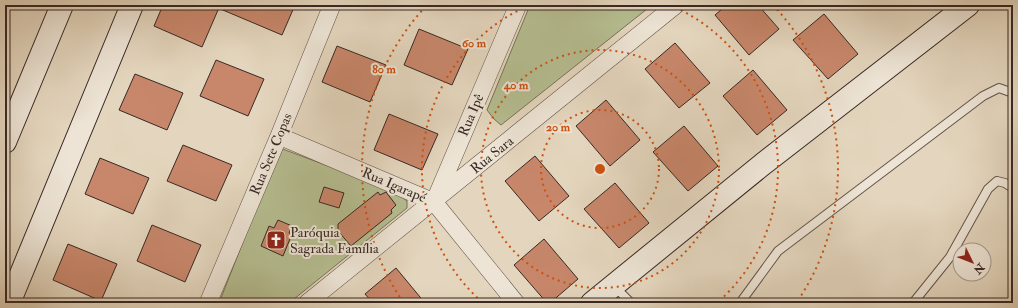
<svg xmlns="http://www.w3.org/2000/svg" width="1018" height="308" font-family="'IM FELL Double Pica',serif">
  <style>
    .green { fill: #b5bd90; stroke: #76735a }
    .building { fill: #c8876b; stroke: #382924 }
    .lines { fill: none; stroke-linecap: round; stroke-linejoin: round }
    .service-casing { stroke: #63544a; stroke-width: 10 }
    .minor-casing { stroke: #63544a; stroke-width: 18 }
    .secondary-casing { stroke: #382924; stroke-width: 24 }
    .service { stroke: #ede4d5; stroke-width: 8 }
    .minor { stroke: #ede4d5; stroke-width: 17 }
    .secondary { stroke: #ede4d5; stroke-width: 22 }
    .ring { fill: none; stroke: #ce5210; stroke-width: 2; stroke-dasharray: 2 4 }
    .labels { text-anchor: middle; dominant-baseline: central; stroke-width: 4; stroke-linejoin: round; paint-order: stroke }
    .street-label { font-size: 14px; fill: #382924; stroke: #ede4d5 }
    .poi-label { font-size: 14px; fill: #382924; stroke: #ede4d5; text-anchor: start }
    .centre { fill: #ce5210; stroke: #ede4d5; stroke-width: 2 }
    .ring-label { font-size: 12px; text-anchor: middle; font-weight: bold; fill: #ce5210; stroke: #ede4d5; stroke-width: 4; stroke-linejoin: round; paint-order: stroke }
  </style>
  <rect width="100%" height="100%" fill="#e4d6be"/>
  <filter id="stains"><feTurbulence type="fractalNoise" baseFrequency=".005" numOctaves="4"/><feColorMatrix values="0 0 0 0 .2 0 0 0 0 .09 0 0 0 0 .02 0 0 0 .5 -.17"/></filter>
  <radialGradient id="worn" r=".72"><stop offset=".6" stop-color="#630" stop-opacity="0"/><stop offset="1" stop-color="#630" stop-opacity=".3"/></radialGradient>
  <path class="green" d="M530 5H652L501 125 494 119 487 110Z
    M280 148 392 190 407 201V208L289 303H219Z"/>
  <path class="building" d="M163 5H206L218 10 202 47 154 26Z
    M211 5H295L282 35Z
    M727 5H758L779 29 749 55 715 15Z
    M824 14 858 54 828 79 793 40Z
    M419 29 468 49 452 85 404 65Z
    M675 43 710 83 679 108 645 69Z
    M337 46 386 65 370 102 322 82Z
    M216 60 264 79 248 116 200 96Z
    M753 70 787 110 757 135 723 96Z
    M135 74 183 93 167 130 119 110Z
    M606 100 640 140 610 166 576 126Z
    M389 114 438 134 422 170 374 150Z
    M684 126 718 166 688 191 653 152Z
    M183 145 232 165 216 201 167 181Z
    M535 156 569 196 539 221 505 181Z
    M100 158 149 178 133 214 85 194Z
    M615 183 649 223 619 248 584 209Z
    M324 187 344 193 339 208 319 202Z
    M378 192 380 195 386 192 396 205 391 210 392 213 351 246 338 231V224Z
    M278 220 292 226 289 233 292 234 283 256 261 246 269 226 274 228Z
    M152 225 201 245 185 282 137 261Z
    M544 239 578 279 550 303H547L514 265Z
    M68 244 117 264 101 301 53 280Z
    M396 268 425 303H373L365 294Z"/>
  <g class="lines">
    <defs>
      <path id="service" d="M614 286 631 303
        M740 303 778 251 983 96 999 88 1013 93
        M913 303 950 257 988 189 997 181 1005 183 1013 188"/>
      <path id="minor" d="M279 136 434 202 516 303
        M435 200 518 5
        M208 303 279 136 332 5
        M307 303 676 5"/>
      <path id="secondary" d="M5 142 62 5
        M9 303 132 5
        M592 303 763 164 968 5"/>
    </defs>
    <use href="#service" class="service-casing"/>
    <use href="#minor" class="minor-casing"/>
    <use href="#secondary" class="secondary-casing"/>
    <use href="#service" class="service"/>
    <use href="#minor" class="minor"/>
    <use href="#secondary" class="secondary"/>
  </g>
  <g class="ring">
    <circle cx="600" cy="169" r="59"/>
    <circle cx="600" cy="169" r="119"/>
    <path d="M482 302A178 178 0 0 1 530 5M670 5A178 178 0 0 1 718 302"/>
    <path d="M403 302A238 238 0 0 1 427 5M773 5A238 238 0 0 1 797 302"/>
  </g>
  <defs>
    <symbol id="church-square" viewBox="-11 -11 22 22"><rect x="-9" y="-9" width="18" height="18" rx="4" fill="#8f2418" stroke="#ede4d5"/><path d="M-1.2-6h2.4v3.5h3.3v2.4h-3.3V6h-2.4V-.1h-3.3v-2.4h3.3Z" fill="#fff"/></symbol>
  </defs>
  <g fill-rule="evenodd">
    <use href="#church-square" x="265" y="229" width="22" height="22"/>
  </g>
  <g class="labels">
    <g class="street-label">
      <text transform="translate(471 115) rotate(-67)">Rua Ipê</text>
      <text transform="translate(271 154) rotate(-67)">Rua Sete Copas</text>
      <text transform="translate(492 155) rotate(-39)">Rua Sara</text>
      <text transform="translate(394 185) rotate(23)">Rua Igarapé</text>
    </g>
    <g class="poi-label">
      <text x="290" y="232">Paróquia<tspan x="290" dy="16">Sagrada Família</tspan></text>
    </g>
  </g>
  <circle cx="600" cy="169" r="6" class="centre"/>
  <g class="ring-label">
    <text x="474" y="47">60 m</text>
    <text x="384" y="73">80 m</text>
    <text x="516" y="89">40 m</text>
    <text x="558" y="131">20 m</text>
  </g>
  <rect width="1018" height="308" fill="none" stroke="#e4d6be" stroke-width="20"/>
  <rect x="6" y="6" width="1006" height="296" fill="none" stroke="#382924" stroke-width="2"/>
  <rect x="10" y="10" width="998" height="288" fill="none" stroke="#382924"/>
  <g transform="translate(972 262) rotate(133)"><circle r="19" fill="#ede4d5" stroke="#a5998e"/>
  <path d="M0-3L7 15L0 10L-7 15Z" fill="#8f2418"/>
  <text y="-6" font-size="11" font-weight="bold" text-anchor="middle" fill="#382924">N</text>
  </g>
  <rect width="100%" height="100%" filter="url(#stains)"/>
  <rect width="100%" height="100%" fill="url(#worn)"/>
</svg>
